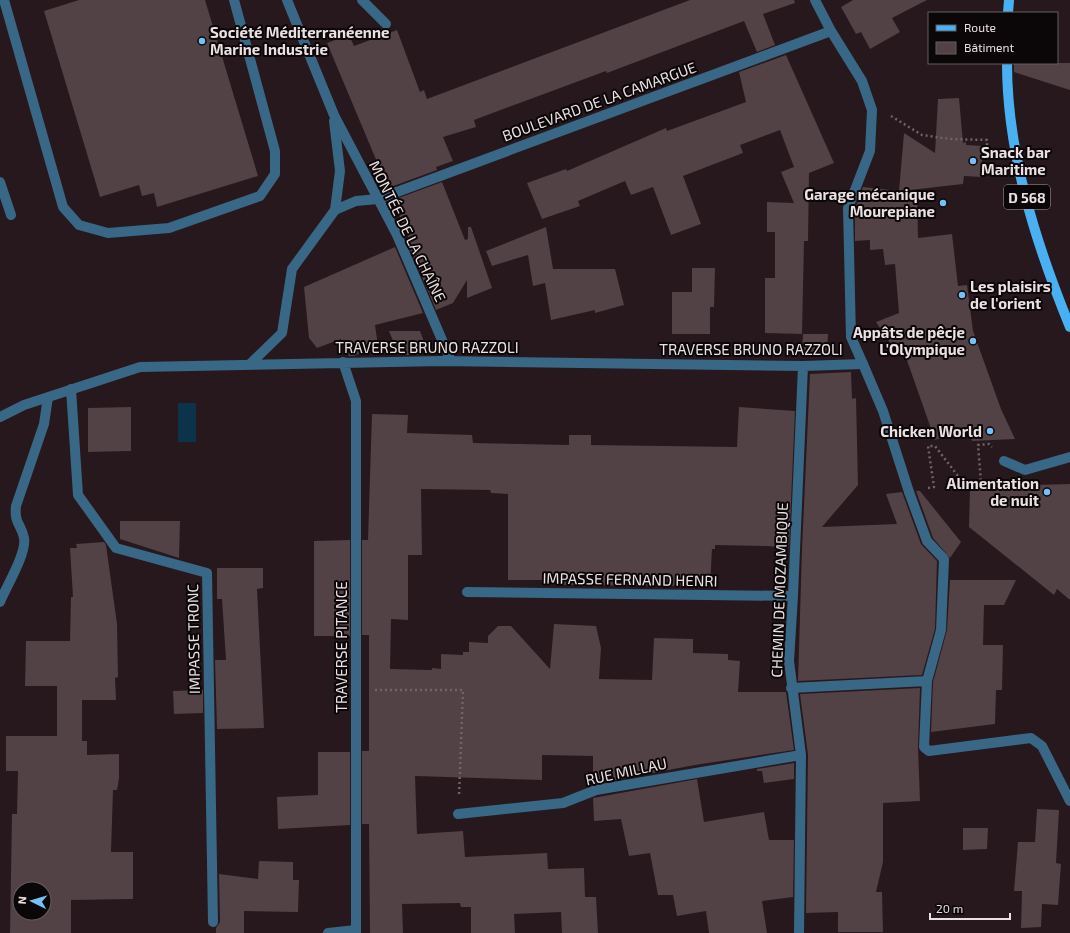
<svg xmlns="http://www.w3.org/2000/svg" width="1070" height="933" font-family="'Exo 2',sans-serif">
  <style>
    .water { fill: #0d334a }
    .building { fill: #524145; fill-rule: evenodd }
    .lines { fill: none; stroke-linecap: round; stroke-linejoin: round }
    .path { stroke: #716467; stroke-width: 2.5; stroke-dasharray: 2 3; stroke-linecap: butt }
    .service { stroke: #396786; stroke-width: 10 }
    .pedestrian { stroke: #396786; stroke-width: 10 }
    .minor { stroke: #396786; stroke-width: 10 }
    .primary { stroke: #49b1f2; stroke-width: 10 }
    .poi-dot { fill: #73c1f6; stroke: #0b0607; stroke-width: 1.5 }
    .labels { text-anchor: middle; dominant-baseline: central; stroke-width: 4; stroke-linejoin: round; paint-order: stroke }
    .shield { fill: #0b0607; stroke: #a89fa1; stroke-width: 1 }
    .shield-label { font-size: 14px; font-weight: bold; fill: #ebe1e3 }
    .poi-label { font-size: 15px; font-weight: bold; fill: #ebe1e3; stroke: #0b0607; text-anchor: end }
    .street-label { font-size: 15px; fill: #ebe1e3; stroke: #0b0607 }
  </style>
  <rect width="100%" height="100%" fill="#26181c"/>
  <path class="water" d="M178 403H196V442H178Z"/>
  <path class="building" d="M79 0H205L258 176 157 207 154 193 142 196 139 185 100 197 44 11Z
    M690 0H794L795 3 763 14 775 45 757 52 744 21 607 73 606 71 517 104 474 120 476 127 443 137 453 161 436 167 437 170 388 188 327 43 349 35 354 46 397 30 420 92 424 90 427 99Z
    M853 0H927L892 18 900 32 870 49 861 32 856 34 841 7Z
    M786 55 834 163 809 173 808 241H804L802 334 765 333V278H775V232H767V202L794 203 781 172 794 167 780 130 740 145 743 153 683 176 701 224 671 235 653 187 631 195 625 181 578 201 580 206 542 219 527 183 566 169 567 171 666 128 667 131 746 102 739 72Z
    M1014 63H1070V90L1014 72Z
    M959 98 963 143 966 142V145L983 146 981 177 964 176 963 184 901 191 917 193 918 238 952 234 958 286 967 285 973 331 1001 409 1015 439 972 441 968 429 935 440 903 349 896 352 876 322 899 313 895 264 885 265 883 249 870 250V240L855 241V209L863 187 899 191 904 133 935 153 938 99Z
    M442 182 465 240 468 239V227H471L492 288 467 298V280L453 303 436 310 408 244H411L393 200Z
    M546 227 553 269H615L624 305 595 313V310L551 320 545 283 533 286 528 255 492 266 486 251Z
    M395 247 423 313 375 325 378 346 354 356H349L341 339 317 348 309 338 304 287Z
    M692 268H715L714 307H710V334H672V292H692Z
    M389 331H420L426 347 421 355H399Z
    M803 334H828L827 354H802Z
    M851 372 852 399 856 398 858 485 822 527 897 524 886 494 902 492 921 544 937 561 935 629 922 675 798 681 802 549 810 374Z
    M131 407V451L88 452V408Z
    M739 407 795 411 789 548 768 546 715 545V549H712L710 586 557 585H554V580H508V494L491 493 490 490 421 489 422 555H408V620L391 619 390 669 432 670V668L441 669V654L463 655V652H469V642L488 643V636L498 626H511L550 669 554 624 596 626 601 648 599 679 652 680 654 638 693 639V653L728 654V660L740 661 738 692H786L794 750 695 765 593 784V756L542 755V780L415 776 417 834 463 831 465 857 547 853 548 869 584 868 585 897H596L598 933H562L561 912 514 914 515 933H471V907H461L460 903 402 904 403 933H370L369 824H362V751H369V635H362V540H368L372 414 408 415 407 433 472 435 473 443 569 445V435H591V445L737 447Z
    M1070 484V600L1057 589 1054 595 969 527 970 487Z
    M916 491H920L961 542 950 558 933 538Z
    M120 521H180L179 558 120 539Z
    M350 540V636H314V541Z
    M104 542 106 545 117 624 118 677 115 678 116 700H82V741H87V755L119 754V778L117 790H113L111 852H133V899L71 900V933H10L12 814H17L18 771H6V736H57V686H25L26 641H70L71 597H73L70 548H77L76 544ZM20 889H44V913H20Z
    M217 568H263V588L257 589 264 728 217 729 215 660H226L222 599H217Z
    M950 580H1016L1004 605H984L983 645H1003L1002 690H996L995 724 931 732 933 682 947 630Z
    M920 688 918 747 920 801 883 803V862L876 892H882L883 932H838V912L806 913 808 755 800 694Z
    M203 690V713L174 714 173 691Z
    M318 752H350V825L278 829 277 797 318 795Z
    M794 763V779L764 783 762 771H757V769Z
    M697 779 704 822 764 812 769 840H794L793 897 762 901 767 933H709L706 911 677 916 673 895H658L650 853 629 856 621 819 594 821 593 798Z
    M1037 809 1059 810 1056 863 1061 864 1058 905 1042 904 1041 927 1021 928 1022 891H1014L1018 842H1035Z
    M963 828H988L987 849 963 850Z
    M259 861 293 862V880H299L298 912 244 911V933H216V928L220 922 219 874 258 879Z"/>
  <g class="lines">
    <path class="path" d="M891 116 922 135 950 139 987 140V147
      M928 488 934 487 928 446H935L958 476 965 483 981 482 978 445 989 444 992 447
      M375 690H463L459 796"/>
    <path class="service" d="M4 0 63 207 79 225 108 233 169 228 260 196 275 174V151L234 0
      M362 0 386 24
      M0 182 11 215
      M335 210 356 201 378 199
      M1004 461 1025 470 1070 457"/>
    <path class="pedestrian" d="M863 364 883 411 909 492"/>
    <path class="minor" d="M287 0 334 115 397 235 451 361
      M378 199 831 31
      M343 362 356 401V933
      M250 364 282 333 292 269 335 210 340 171 334 121
      M71 389 78 495 116 548 207 573 213 922
      M0 417 24 405 140 367 442 361 803 366 863 364 851 337 848 208 870 151 872 110 862 81 831 31 815 0
      M909 492 927 541 944 559 941 630 927 681 924 747 929 751 1031 738 1042 746 1070 801
      M467 592 793 596
      M0 602C6 587 27 553 24 538 21 523 14 524 16 506L44 424 48 397
      M791 688 927 681
      M458 814 563 803 596 790 801 755
      M328 933 356 930
      M799 933 801 755 789 661 793 596 803 366"/>
    <path class="primary" d="M1008 13 1009 0
      M1007 63C1007 153 1036 244 1070 327"/>
  </g>
  <g class="poi-dot">
    <circle cx="202" cy="41" r="4"/>
    <circle cx="973" cy="161" r="4"/>
    <circle cx="943" cy="203" r="4"/>
    <circle cx="962" cy="295" r="4"/>
    <circle cx="973" cy="341" r="4"/>
    <circle cx="990" cy="431" r="4"/>
    <circle cx="1047" cy="492" r="4"/>
  </g>
  <g class="labels">
    <rect class="shield" x="1004" y="185" width="46" height="24" rx="3"/>
    <g class="shield-label">
      <text x="1027" y="197">D 568</text>
    </g>
    <g class="poi-label">
      <text x="210" y="32" text-anchor="start">Société Méditerranéenne<tspan x="210" dy="17">Marine Industrie</tspan></text>
      <text x="981" y="152" text-anchor="start">Snack bar<tspan x="981" dy="17">Maritime</tspan></text>
      <text x="935" y="194">Garage mécanique<tspan x="935" dy="17">Mourepiane</tspan></text>
      <text x="970" y="286" text-anchor="start">Les plaisirs<tspan x="970" dy="17">de l'orient</tspan></text>
      <text x="965" y="332">Appâts de pêcje<tspan x="965" dy="17">L'Olympique</tspan></text>
      <text x="982" y="431">Chicken World</text>
      <text x="1039" y="483">Alimentation<tspan x="1039" dy="17">de nuit</tspan></text>
    </g>
    <g class="street-label">
      <text transform="translate(599 101) rotate(-20)">BOULEVARD DE LA CAMARGUE</text>
      <text transform="translate(408 231) rotate(64)">MONTÉE DE LA CHAÎNE</text>
      <text x="427" y="347">TRAVERSE BRUNO RAZZOLI</text>
      <text x="751" y="349">TRAVERSE BRUNO RAZZOLI</text>
      <text transform="translate(630 579) rotate(1)">IMPASSE FERNAND HENRI</text>
      <text transform="translate(779 590) rotate(-88)">CHEMIN DE MOZAMBIQUE</text>
      <text transform="translate(193 639) rotate(-91)">IMPASSE TRONC</text>
      <text transform="translate(341 647) rotate(-90)">TRAVERSE PITANCE</text>
      <text transform="translate(626 771) rotate(-12)">RUE MILLAU</text>
    </g>
  </g>
  <rect x="928" y="12" width="130" height="52" fill="#0b0607" stroke="#655e5f"/>
  <rect x="936" y="25" width="20" height="6" fill="#49b1f2" stroke="#655e5f"/>
  <text x="964" y="32" font-size="12" fill="#ebe1e3">Route</text>
  <rect x="936" y="42" width="20" height="12" fill="#524145" stroke="#655e5f"/>
  <text x="964" y="52" font-size="12" fill="#ebe1e3">Bâtiment</text>
  <g transform="translate(32 901) rotate(275)"><circle r="19" fill="#0b0607" stroke="#655e5f"/>
  <path d="M0-3L7 15L0 10L-7 15Z" fill="#73c1f6"/>
  <text y="-6" font-size="11" font-weight="bold" text-anchor="middle" fill="#ebe1e3">N</text>
  </g>
  <path d="M930 913v6h80v-6" fill="none" stroke="#ebe1e3" stroke-width="2"/>
  <text x="936" y="913" font-size="12" fill="#ebe1e3" stroke="#0b0607" stroke-width="3" paint-order="stroke">20 m</text>
</svg>
